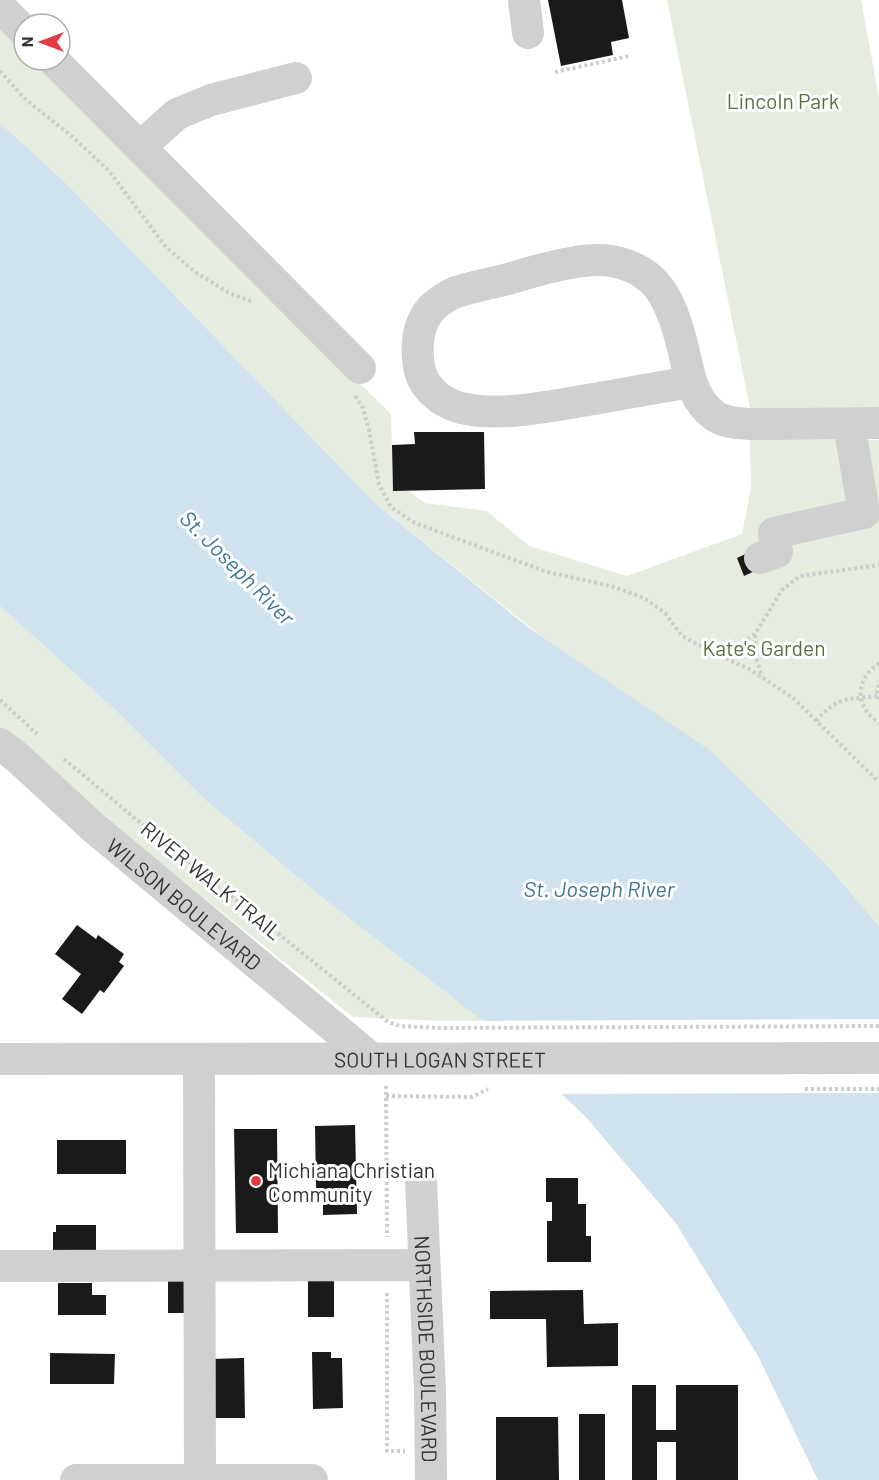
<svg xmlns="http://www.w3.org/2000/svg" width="879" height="1480" font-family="Barlow,sans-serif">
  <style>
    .green { fill: #e6ecdf }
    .water { fill: #cfe2ee }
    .pier { fill: #fff }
    .building { fill: #1a1a1a }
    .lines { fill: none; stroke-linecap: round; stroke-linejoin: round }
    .path { stroke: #cdcdcd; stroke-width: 4; stroke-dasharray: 3 3; stroke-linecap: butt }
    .minor { stroke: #d0d0d0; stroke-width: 32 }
    .poi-dot { fill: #e63946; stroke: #fff; stroke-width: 2 }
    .labels { text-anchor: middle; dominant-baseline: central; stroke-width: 6; stroke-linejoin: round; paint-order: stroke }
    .park-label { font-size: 21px; fill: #56703f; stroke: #fff }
    .street-label { font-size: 21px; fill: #333; stroke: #fff }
    .poi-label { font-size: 21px; fill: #333; stroke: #fff; text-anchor: start }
    .water-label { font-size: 22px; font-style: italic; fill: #3f7597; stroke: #fff }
  </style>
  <rect width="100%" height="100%" fill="#fff"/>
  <path class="green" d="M667 0H861L879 98V407L750 408Z
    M0 26 24 51V60H33L128 156 391 414 393 491H409L425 503 487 511 529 546 627 576 742 534 751 488 750 439 879 440V926L826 864 376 504 66 183 0 123Z
    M0 606 112 707 204 799 324 899 483 1021H443L353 1017 109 822 0 729Z"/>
  <path class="water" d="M0 123 66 183 376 504 529 628 711 751 826 864 879 926V1480H818L758 1356 675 1222 585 1116 483 1021 324 899 204 799 112 707 0 606Z"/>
  <path class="pier" d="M879 1019V1093L558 1094 478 1021Z"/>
  <path class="building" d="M548 0H622L629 38 611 42 613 55 561 66Z
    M414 432H484L485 489 393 491 392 445 415 444Z
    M756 549 764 567 744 576 737 558Z
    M77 925 96 939 98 935 124 954 119 962 124 966 104 993 100 990 82 1014 62 999 81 974 55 954Z
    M355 1125 357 1214 323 1215V1188H316L315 1126Z
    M234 1129H277L278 1233H236Z
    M57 1140H126V1174H57Z
    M546 1178H578V1204H586V1236H591V1262H547V1221H552V1202H546Z
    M56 1225H96V1254H53V1232H56Z
    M168 1280H188V1313H168Z
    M308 1280H334V1317H308Z
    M58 1283H92V1295H106V1315H58Z
    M583 1290 584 1324 618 1323V1366L547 1367 546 1319H490V1291Z
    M312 1352H331V1358H342L343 1408 313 1409Z
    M50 1353 115 1354 114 1384H50Z
    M244 1358 245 1418H211L210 1359Z
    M632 1385H656V1430H676V1385H738V1480H676V1442H657V1480H632Z
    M579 1414H605V1480H579Z
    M496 1417H558L559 1480H496Z"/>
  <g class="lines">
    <path class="path" d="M0 71 25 99 74 138 109 171 166 247 195 272 231 294 253 302
      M555 72 629 56
      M355 396 363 408 369 430 379 484 391 507 415 523 547 572 611 586 644 598 665 613 682 636 710 651 749 669 792 697 879 782
      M755 635 757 660 762 677
      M715 654 732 648 755 634 782 590 800 576 879 565
      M879 663C855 680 854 706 879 723
      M879 685 877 691 879 701
      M0 700 37 734
      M816 721C838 696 846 700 877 696
      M64 759 137 820 388 1022 399 1026 440 1028 879 1026
      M386 1086 387 1237
      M805 1089H879
      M386 1096 472 1097 488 1089
      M387 1293V1451H405"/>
    <g class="minor">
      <path d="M524 0 528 33"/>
      <path d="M0 7 24 31"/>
      <path d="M53 60 360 368"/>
      <path d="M140 147 177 114 211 100 296 78"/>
      <path d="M690 382C654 388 618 395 582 401 545 407 498 417 461 408 441 403 422 387 419 366 416 347 417 326 430 310 435 304 448 295 456 292 471 287 488 284 504 280 533 272 581 256 611 261 658 269 671 301 682 344 689 370 690 398 715 416 725 423 738 423 750 424L879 423"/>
      <path d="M760 558 777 552 774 533 864 513 849 424"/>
      <path id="s1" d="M0 744 18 758 94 828 372 1059"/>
      <path id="s2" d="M0 1059 879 1058"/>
      <path d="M199 1059 200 1480"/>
      <path id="s3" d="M421 1181 430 1391 431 1480"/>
      <path d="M0 1266 424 1265"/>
      <path d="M76 1480H312"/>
    </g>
  </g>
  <circle class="poi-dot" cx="256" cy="1181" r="6"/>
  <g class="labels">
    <g class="park-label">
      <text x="783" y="100">Lincoln Park</text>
      <text x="764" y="647">Kate's Garden</text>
    </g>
    <g class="street-label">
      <text transform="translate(212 880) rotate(39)">RIVER WALK TRAIL</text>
      <text stroke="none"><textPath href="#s1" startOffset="244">WILSON BOULEVARD</textPath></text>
      <text stroke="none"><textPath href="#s2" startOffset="440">SOUTH LOGAN STREET</textPath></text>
      <text stroke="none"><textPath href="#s3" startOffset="168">NORTHSIDE BOULEVARD</textPath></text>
    </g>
    <g class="poi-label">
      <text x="268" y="1169">Michiana Christian<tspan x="268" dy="24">Community</tspan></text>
    </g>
    <g class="water-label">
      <text transform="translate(238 567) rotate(45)">St. Joseph River</text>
      <text x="599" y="888">St. Joseph River</text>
    </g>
  </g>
  <g transform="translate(42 42) rotate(270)"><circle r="28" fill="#ffffff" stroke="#adadad" stroke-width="1.5"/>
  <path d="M0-4.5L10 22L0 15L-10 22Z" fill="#e63946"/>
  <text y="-9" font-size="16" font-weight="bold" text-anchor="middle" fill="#333333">N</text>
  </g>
</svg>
